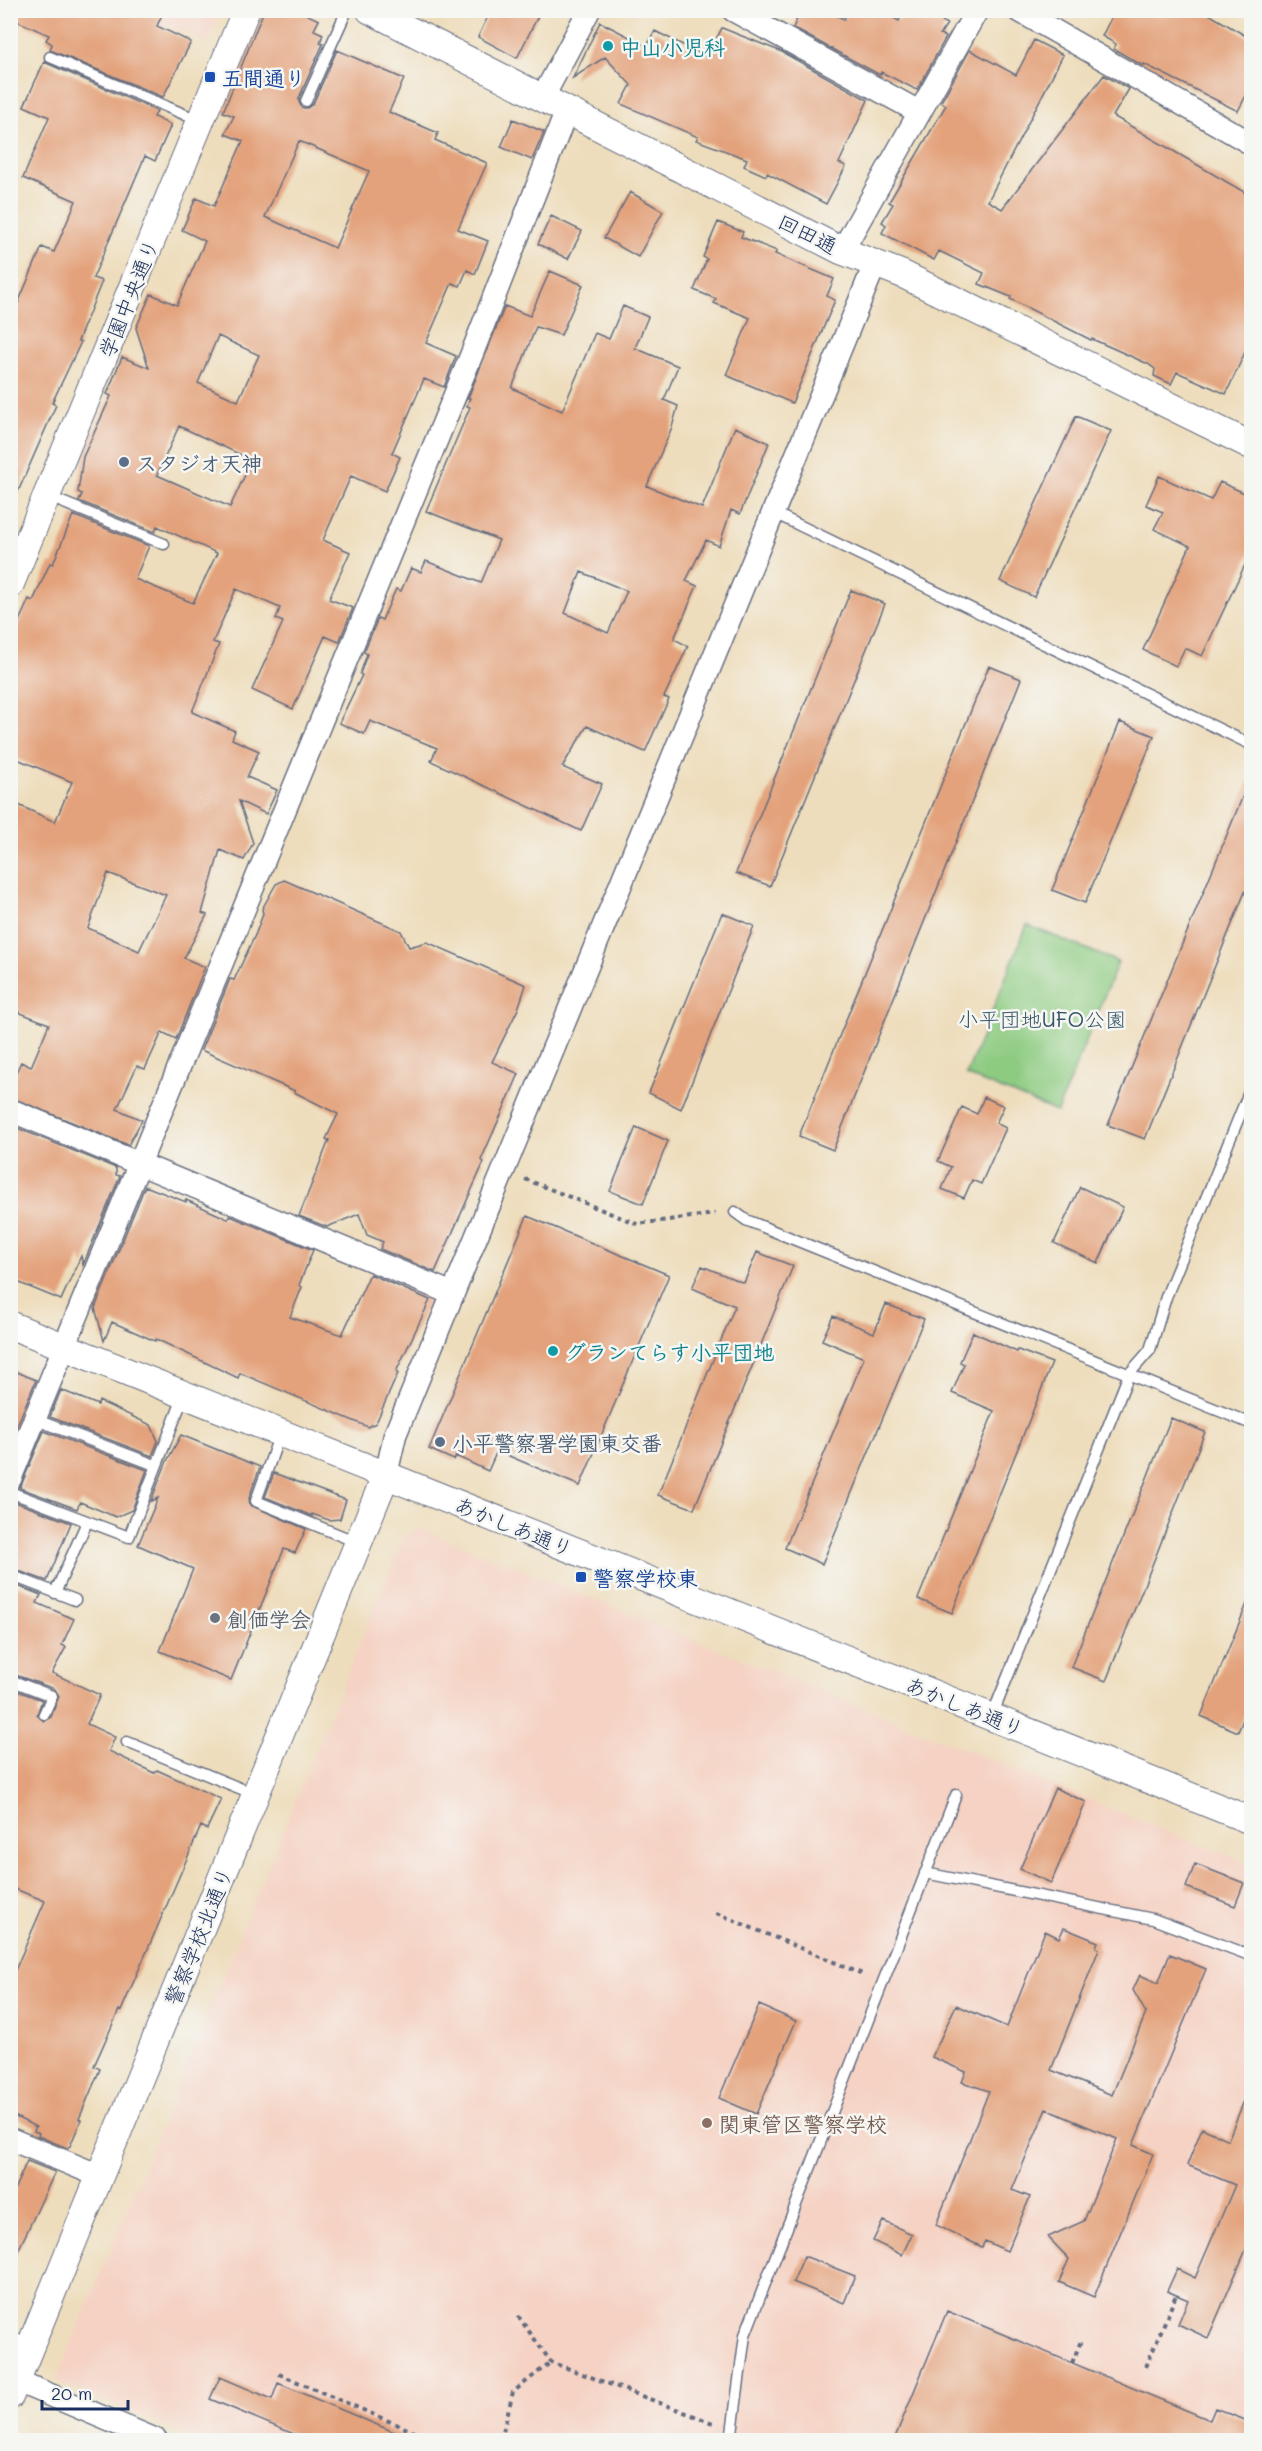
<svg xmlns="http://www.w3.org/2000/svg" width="1262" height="2451" font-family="Mali,'Klee One',sans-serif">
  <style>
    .built { fill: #f5d2c3 }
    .green { fill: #8dcb81; stroke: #547d70; stroke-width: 1.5 }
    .building { fill: #e3a27c; fill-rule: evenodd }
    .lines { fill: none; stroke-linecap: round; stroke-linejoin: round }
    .service-casing { stroke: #656c7f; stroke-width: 13 }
    .minor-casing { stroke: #656c7f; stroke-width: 25 }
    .tertiary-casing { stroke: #656c7f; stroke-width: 29 }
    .path { stroke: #656c7f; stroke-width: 4; stroke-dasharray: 4.5 4.5; stroke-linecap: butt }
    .service { stroke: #fff; stroke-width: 10 }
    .minor { stroke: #fff; stroke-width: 22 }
    .tertiary { stroke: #fff; stroke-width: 27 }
    .culture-dot { fill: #0f9aa8; stroke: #f6f6f2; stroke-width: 2 }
    .transit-dot { fill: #1a4fb4; stroke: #f6f6f2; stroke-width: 2 }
    .service-dot { fill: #5c6f8a; stroke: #f6f6f2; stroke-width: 2 }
    .worship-dot { fill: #6b7280; stroke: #f6f6f2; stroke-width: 2 }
    .education-dot { fill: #8d6e63; stroke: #f6f6f2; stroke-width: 2 }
    .labels { text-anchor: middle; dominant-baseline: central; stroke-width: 5; stroke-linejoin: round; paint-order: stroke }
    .culture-label { font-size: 21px; font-weight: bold; fill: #0d838f; stroke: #f6f6f2; text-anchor: start }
    .transit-label { font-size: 21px; font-weight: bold; fill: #164399; stroke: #f6f6f2; text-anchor: start }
    .street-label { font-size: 21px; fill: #1b2f5e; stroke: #f6f6f2 }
    .service-label { font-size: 21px; font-weight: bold; fill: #4e5e75; stroke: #f6f6f2; text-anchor: start }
    .park-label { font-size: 21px; fill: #385667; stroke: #f6f6f2 }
    .worship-label { font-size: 21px; font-weight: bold; fill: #5b616d; stroke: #f6f6f2; text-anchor: start }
    .education-label { font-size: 21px; font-weight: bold; fill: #785e54; stroke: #f6f6f2; text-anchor: start }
  </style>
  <rect width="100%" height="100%" fill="#f6f6f2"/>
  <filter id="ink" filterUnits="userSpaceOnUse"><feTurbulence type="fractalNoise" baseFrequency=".0167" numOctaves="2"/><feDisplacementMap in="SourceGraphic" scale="12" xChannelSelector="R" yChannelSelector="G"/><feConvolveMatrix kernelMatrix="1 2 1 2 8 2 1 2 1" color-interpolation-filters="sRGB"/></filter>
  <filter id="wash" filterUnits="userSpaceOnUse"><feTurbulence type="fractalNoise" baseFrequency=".008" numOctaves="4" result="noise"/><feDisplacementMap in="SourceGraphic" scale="24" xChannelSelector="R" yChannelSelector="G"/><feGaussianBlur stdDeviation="1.35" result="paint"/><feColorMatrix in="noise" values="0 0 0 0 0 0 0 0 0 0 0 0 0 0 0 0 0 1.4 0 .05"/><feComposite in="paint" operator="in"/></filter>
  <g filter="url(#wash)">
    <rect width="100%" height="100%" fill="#eeddbc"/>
    <path class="built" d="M137 11H221L208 43Z
      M419 1528 1251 1865V2440H198L56 2381 403 1539Z"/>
    <path class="green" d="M1027 925 1118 962 1057 1112 966 1075Z"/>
    <g id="blocks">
      <path class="building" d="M10 10H164L157 26 191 42 163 97 50 50 52 44 46 40 49 35 10 18Z
        M264 10H297L319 20 314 30 323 34 320 43 323 44 299 98V102L302 108H307L313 104 337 50 404 79 389 112 438 133 435 140 487 163 458 229 488 241 475 274 467 270 460 286 452 283 426 343 456 356 444 387 424 379 392 453 400 457 385 491 351 476 323 540 350 552 329 599 353 608 339 642 325 636 293 709 252 690 283 622 276 619 280 608 236 589 213 642 219 644 192 712 235 731 232 739 259 751 247 777 277 790 266 814 239 801 253 843 244 860 220 850 202 913 207 915 184 958 205 967 176 1039 162 1032 145 1069 137 1066 117 1109 142 1120 128 1145 10 1097V1085L21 1062 31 1067 49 1024 10 1009V801L55 822 72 782 10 756V641L29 599 33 601 50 563 53 564 73 515 149 546 135 579 193 603 217 553 157 526 155 532 79 501 82 494 78 492 83 457 111 396 107 394 122 357 149 368 136 328 151 294 177 305 205 241 182 230 196 198 214 206 243 141 225 134 234 116 223 112ZM299 141 369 171 335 248 265 217ZM218 336 259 355 238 401 198 383ZM179 426 252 460 230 507 157 475ZM108 873 166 895 139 951 88 928Z
        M491 10H541L517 58 478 37Z
        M801 10H825L844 19 849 10H879L899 21 904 10H948L942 21 947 24 940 34 946 37 917 90 881 72 880 75 793 28Z
        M1115 10H1202L1251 39V86L1238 111 1144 64 1143 66 1114 49 1116 44 1102 36Z
        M600 22 647 46 655 31 707 57 722 28 782 52 868 100 839 163 846 166 826 204 767 173 766 176 744 166 747 159 696 140 698 137 621 104 631 85 605 57 573 78Z
        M1034 40 1063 55 988 201 1002 209 1104 75 1129 89 1113 116 1251 196V339L1226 394 1177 372 1171 384 1154 376 1155 369 1148 364 1092 339 1091 340 1010 299 1011 297 979 284 984 273 939 251 934 260 882 233 886 225 882 222 893 204 889 202 946 105 941 102 970 50 1016 75Z
        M44 62 157 111 154 117 171 125 155 161 145 156 93 278 102 281 78 341 81 342 52 403 56 405 10 510V322L42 247 54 252 76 201 23 178 49 117 24 106Z
        M513 119 544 132 532 160 501 147Z
        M630 192 663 211 638 257 604 238Z
        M551 216 582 231 568 259 538 244Z
        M718 222 743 232 741 237 777 251 775 254 834 279 827 296 835 300 792 403 726 375 750 318 714 303 716 299 694 290 707 259 703 257Z
        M550 271 583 285 561 335 536 327 512 388 562 411 595 333 609 339 623 306 648 317 635 348 678 366 664 400 678 406 672 427 647 486 702 508 735 427 769 443 740 514 731 510 719 546 706 540 686 581 697 586 674 639 688 646 664 697 669 699 645 752 587 726 562 767 602 784 581 831 431 761 437 748 370 721 364 734 339 723 362 675 360 674 367 654 364 652 378 618 382 620 396 589 401 591 411 568 421 572 426 561 481 583 499 540 426 511 470 407 467 406 470 398H468L505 306 530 316ZM581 572 627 591 608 633 565 613Z
        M1076 416 1111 431 1034 597 1000 581Z
        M1159 476 1211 500 1220 482 1251 496V552L1202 656 1185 648 1176 666 1143 650 1190 546 1154 529 1163 512 1146 505Z
        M851 590 885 604 770 886 736 873Z
        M989 666 1021 679 833 1150 799 1136Z
        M1120 722 1154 736 1085 903 1052 890Z
        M1251 776V877L1145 1139 1108 1125Z
        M284 880 401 931 409 947 427 942 526 985 518 1009 492 1062 519 1074 481 1160 484 1162 435 1272 380 1249 383 1242 367 1235 359 1214 327 1227 299 1216 329 1140 326 1139 338 1114 294 1092 295 1091 201 1050 230 979 234 980 256 933 263 914 262 909 276 884Z
        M722 913 754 926 681 1109 649 1093Z
        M984 1097 1004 1106 996 1123 1006 1128 981 1184 972 1180 964 1198 942 1189 951 1167 938 1161 962 1107 977 1114Z
        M10 1125 116 1168V1175L120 1176 83 1265 81 1256 61 1300 10 1279Z
        M636 1127 668 1141 643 1204 610 1191Z
        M145 1186 186 1202V1200L228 1219 230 1216 313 1250 299 1285 302 1287 290 1317 342 1335 370 1274 430 1300 396 1372 398 1373 376 1423 368 1427 240 1373 238 1378 156 1339 155 1341 112 1322 104 1341 95 1308Z
        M1080 1187 1123 1207 1098 1263 1054 1243Z
        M527 1216 669 1275 580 1486 497 1451 488 1471 456 1456 454 1460 429 1449Z
        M757 1252 793 1266 694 1509 658 1495 735 1306 692 1288 702 1266 744 1283Z
        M886 1304 924 1319 822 1564 785 1548 864 1358 822 1340 833 1316 874 1333Z
        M973 1332 1017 1352 1018 1350 1052 1363 952 1613 918 1599 994 1411 952 1393 964 1364 960 1362Z
        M10 1369 36 1380 10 1442Z
        M61 1390 98 1405 99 1401 151 1425 158 1441 152 1456 50 1417Z
        M1171 1418 1205 1432 1106 1681 1071 1667Z
        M44 1431 147 1470 132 1510 116 1517 80 1502 77 1509 20 1488Z
        M181 1435 260 1467 249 1498 250 1505 306 1529 295 1553 284 1549 231 1680 160 1651 193 1569 138 1545 158 1498 151 1501 167 1461Z
        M274 1473 346 1500 340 1519 329 1520 312 1514V1516L265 1497Z
        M10 1500 71 1523 47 1581 10 1568Z
        M10 1583 41 1595 37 1603 74 1619 62 1645 66 1647 52 1673 100 1695 87 1724 115 1737 109 1751 154 1773 157 1770 221 1799 207 1829 201 1826 121 2011 119 2010 94 2066 100 2069 79 2119 81 2120 70 2146 67 2148 38 2136 39 2133 34 2131 36 2127 10 2114V1982L45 1901 10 1887V1688L42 1700 37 1715 44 1721 51 1717 59 1696 55 1689 10 1673Z
        M1251 1594V1700L1238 1732 1201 1716Z
        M1055 1788 1086 1802 1051 1883 1020 1869Z
        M1195 1864 1244 1883 1235 1906 1186 1887Z
        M1064 1928 1098 1942 1096 1947 1099 1949 1051 2070 1112 2095 1146 2013 1133 1990 1140 1975 1158 1983 1170 1954 1206 1969 1133 2145 1153 2154 1094 2297 1059 2282 1069 2259 1048 2237 1084 2221 1117 2139 1046 2109 1012 2190 1030 2197 1007 2251 985 2241 982 2247 936 2225 989 2091 962 2082 966 2072 932 2057 956 2005 1007 2027 1045 1931 1059 1938Z
        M759 2005 796 2021 756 2114 719 2098Z
        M1251 2084V2238L1208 2338 1178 2324 1188 2300 1167 2291 1177 2269 1195 2278 1235 2185 1187 2165 1202 2128 1228 2140Z
        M27 2161 55 2172 10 2268V2199Z
        M883 2221 912 2234 902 2255 873 2241Z
        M804 2256 855 2276 844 2303 793 2282Z
        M947 2311 1210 2420 1215 2408 1250 2422 1245 2434 1251 2437V2440H894Z
        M220 2377 272 2399 278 2383 413 2440H308L210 2399Z"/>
    </g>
  </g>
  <g filter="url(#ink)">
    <use href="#blocks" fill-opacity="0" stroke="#656c7f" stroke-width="1.5"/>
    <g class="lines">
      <defs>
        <path id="service" d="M50 57 200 121
          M306 101 347 10
          M47 496 164 544
          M774 513 1252 745
          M10 537 27 544
          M735 1212 746 1220 1252 1424
          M34 1419 155 1465
          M280 1434 256 1501 359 1543
          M10 1492 129 1537 184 1395
          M10 1575 75 1600
          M55 1593 87 1522
          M10 1680 52 1696 44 1714
          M992 1716 1129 1374 1150 1350 1166 1297 1252 1085
          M127 1742 254 1794
          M925 1873 1153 1919 1252 1956
          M10 2337 30 2344
          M731 2440 745 2335 956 1795"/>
        <path id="minor" d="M733 10 919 112
          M1018 10 1252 144
          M543 97 589 10
          M842 251 977 10
          M10 1110 453 1294
          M386 1475 395 1435 875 264
          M10 1479 471 356 567 110
          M10 2139 100 2176
          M17 2381 156 2440"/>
        <path id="tertiary" d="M370 10 842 251 902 274 1252 446
          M10 585 246 10
          M10 1325 1252 1821
          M10 2396 386 1475"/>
      </defs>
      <use href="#service" class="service-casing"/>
      <use href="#minor" class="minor-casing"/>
      <use href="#tertiary" class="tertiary-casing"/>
      <path class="path" d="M525 1179 637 1224 715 1214
        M716 1913 865 1975
        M518 2316 551 2362 713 2423
        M1072 2363 1081 2341
        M1146 2367 1176 2295
        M279 2374 433 2440
        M501 2440 513 2392 551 2362"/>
      <use href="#service" class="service"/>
      <use href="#minor" class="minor"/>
      <use href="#tertiary" class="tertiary"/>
    </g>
  </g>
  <g class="culture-dot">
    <circle cx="608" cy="46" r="6"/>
    <circle cx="553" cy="1351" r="6"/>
  </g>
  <g class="transit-dot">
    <rect x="204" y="71" width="12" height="12" rx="3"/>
    <rect x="575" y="1571" width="12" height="12" rx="3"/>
  </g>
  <g class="service-dot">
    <circle cx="124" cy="462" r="6"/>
    <circle cx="440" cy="1442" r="6"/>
  </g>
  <circle class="worship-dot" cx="215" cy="1618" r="6"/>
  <circle class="education-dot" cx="707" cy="2123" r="6"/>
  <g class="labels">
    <g class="culture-label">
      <text x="620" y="46">中山小児科</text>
      <text x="565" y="1351">グランてらす小平団地</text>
    </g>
    <g class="transit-label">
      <text x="222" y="77">五間通り</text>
      <text x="593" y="1577">警察学校東</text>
    </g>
    <g class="street-label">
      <text transform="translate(808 233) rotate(27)">回田通</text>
      <text transform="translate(128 298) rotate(-68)">学園中央通り</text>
      <text transform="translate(514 1526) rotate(22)">あかしあ通り</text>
      <text transform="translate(965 1706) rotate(22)">あかしあ通り</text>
      <text transform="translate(198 1936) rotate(-68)">警察学校北通り</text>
    </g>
    <g class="service-label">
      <text x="136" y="462">スタジオ天神</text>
      <text x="452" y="1442">小平警察署学園東交番</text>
    </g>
    <g class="park-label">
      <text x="1042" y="1018">小平団地UFO公園</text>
    </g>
    <g class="worship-label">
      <text x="227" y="1618">創価学会</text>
    </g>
    <g class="education-label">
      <text x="719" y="2123">関東管区警察学校</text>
    </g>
  </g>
  <rect width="1262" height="2451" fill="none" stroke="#f6f6f2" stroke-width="36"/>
  <path d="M42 2400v9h86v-9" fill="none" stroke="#1b2f5e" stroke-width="3"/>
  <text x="51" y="2400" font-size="18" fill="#1b2f5e" stroke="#f6f6f2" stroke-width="4.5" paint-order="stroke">20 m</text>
</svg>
